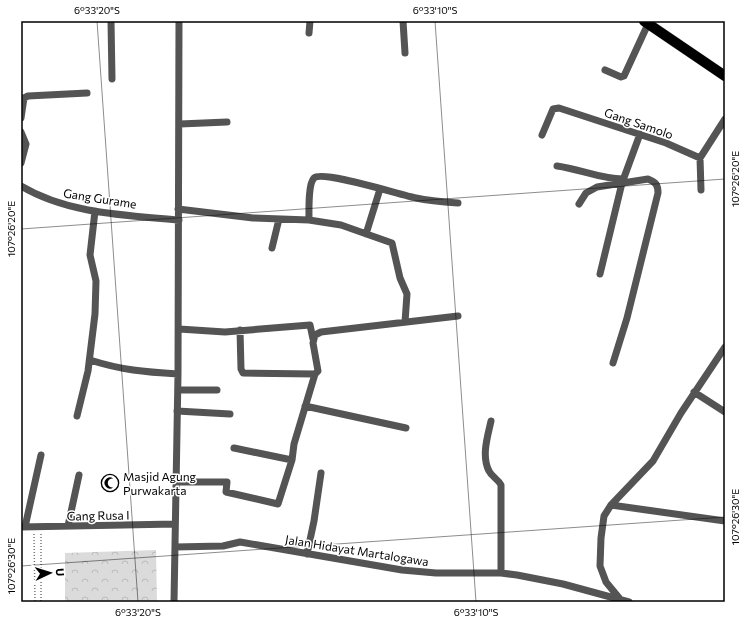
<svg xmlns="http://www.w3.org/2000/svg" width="746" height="623" font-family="Commissioner,sans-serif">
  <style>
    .park { fill: url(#park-crowns) }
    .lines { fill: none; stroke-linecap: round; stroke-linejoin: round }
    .highway-casing { stroke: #dbdbdb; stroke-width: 11 }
    .path { stroke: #767676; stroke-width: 1.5; stroke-dasharray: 1 2; stroke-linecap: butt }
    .minor { stroke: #545454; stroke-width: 7 }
    .highway { stroke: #000; stroke-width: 10 }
    .ticks { fill: none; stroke: #000; stroke-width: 1; stroke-opacity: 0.45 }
    .labels { text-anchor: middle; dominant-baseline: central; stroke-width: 3; stroke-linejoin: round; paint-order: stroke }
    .street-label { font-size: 12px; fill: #000; stroke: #fff }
    .poi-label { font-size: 12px; fill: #000; stroke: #fff; text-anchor: start }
    .neatline { fill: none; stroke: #000; stroke-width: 1.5 }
    .ticks-label { font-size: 10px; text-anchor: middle; fill: #000 }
  </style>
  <defs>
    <pattern id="park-crowns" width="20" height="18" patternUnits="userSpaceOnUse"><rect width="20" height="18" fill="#dbdbdb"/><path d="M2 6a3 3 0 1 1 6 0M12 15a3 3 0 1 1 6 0" fill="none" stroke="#bababa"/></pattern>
  </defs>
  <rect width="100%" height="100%" fill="#fff"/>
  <path class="park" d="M156 550 157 602H65V553Z"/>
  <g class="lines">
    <defs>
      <path id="highway" d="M644 21 725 76"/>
    </defs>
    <use href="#highway" class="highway-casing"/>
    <path class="path" d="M34 534 35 602
      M41 534V602"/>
    <path class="minor" d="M111 21 112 79
      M403 21 405 53
      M309 33 310 21
      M605 70 621 77 624 76 648 24
      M21 118 24 98 28 96 87 93
      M180 124 227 122
      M21 132 26 144 21 163
      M542 135 553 109 559 108 666 143 700 158 725 119
      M700 158 701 190
      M557 166C580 169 600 179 623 179
      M21 186C68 214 125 215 179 220
      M579 204 586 193 597 187 648 179C656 182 658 185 658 193L627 318 613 363
      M178 209 253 218 309 220C309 211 308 184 314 178 323 170 400 195 416 198 430 201 444 202 458 203
      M309 220 341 225 392 243 400 278 407 294 405 322
      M366 234 380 189
      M272 248 279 219
      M600 274 622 183 640 134
      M179 329 225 332 310 325 313 339
      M240 330 241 369 243 373 315 374
      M90 360C121 370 145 372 178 374
      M178 390H217
      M694 392 725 412
      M305 406 406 428
      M177 411 230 414
      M77 416 88 371 95 314 96 281 90 255 95 211
      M491 421C488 435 481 456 489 471 492 477 498 479 501 485V573
      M234 448 292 460
      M176 482H227L226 492 278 504 292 460 294 444 315 374 318 371 313 343 315 335 321 332 458 316
      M611 505 725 521
      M68 526 79 475
      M21 527 175 524
      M25 527 41 455
      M175 547 223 546 240 542 402 570 436 573H501L517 575 563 584 629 602
      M307 554 314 521 321 473
      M620 599 606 582 600 566 601 538 604 516 611 505 653 461 681 413 725 347
      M174 602 178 374 179 21"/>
    <use href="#highway" class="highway"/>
  </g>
  <path class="ticks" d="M97 21 138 602M435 21 476 602M21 229 725 179M21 566 725 517"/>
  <defs>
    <symbol id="mosque-ring" viewBox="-11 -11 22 22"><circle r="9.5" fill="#fff" stroke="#000" stroke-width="1.5"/><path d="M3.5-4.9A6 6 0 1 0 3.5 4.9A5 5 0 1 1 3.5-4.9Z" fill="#000"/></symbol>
  </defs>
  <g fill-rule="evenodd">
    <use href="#mosque-ring" x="100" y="473" width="20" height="20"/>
  </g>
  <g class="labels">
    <g class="street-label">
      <text transform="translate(639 123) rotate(19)">Gang Samolo</text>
      <text transform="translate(100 198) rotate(9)">Gang Gurame</text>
      <text transform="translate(98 515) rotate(-1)">Gang Rusa I</text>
      <text transform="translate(357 550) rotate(9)">Jalan Hidayat Martalogawa</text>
    </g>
    <g class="poi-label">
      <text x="123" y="476">Masjid Agung<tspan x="123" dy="14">Purwakarta</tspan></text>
    </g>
  </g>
  <rect width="746" height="623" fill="none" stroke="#ffffff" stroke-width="44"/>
  <g transform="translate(50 573) rotate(86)" stroke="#ffffff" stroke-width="3" paint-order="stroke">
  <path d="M0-3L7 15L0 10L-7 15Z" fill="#000000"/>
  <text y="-6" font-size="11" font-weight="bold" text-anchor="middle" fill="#000000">U</text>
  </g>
  <rect x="22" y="22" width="702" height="579" class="neatline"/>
  <g class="ticks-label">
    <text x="97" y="14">6°33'20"S</text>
    <text x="435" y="14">6°33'10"S</text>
    <text transform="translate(735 179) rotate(-90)" y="4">107°26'20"E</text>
    <text transform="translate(11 229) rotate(-90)" y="4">107°26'20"E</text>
    <text transform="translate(735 517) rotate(-90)" y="4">107°26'30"E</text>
    <text transform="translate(11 566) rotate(-90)" y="4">107°26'30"E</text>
    <text x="138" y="616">6°33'20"S</text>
    <text x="476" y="616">6°33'10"S</text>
  </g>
</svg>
